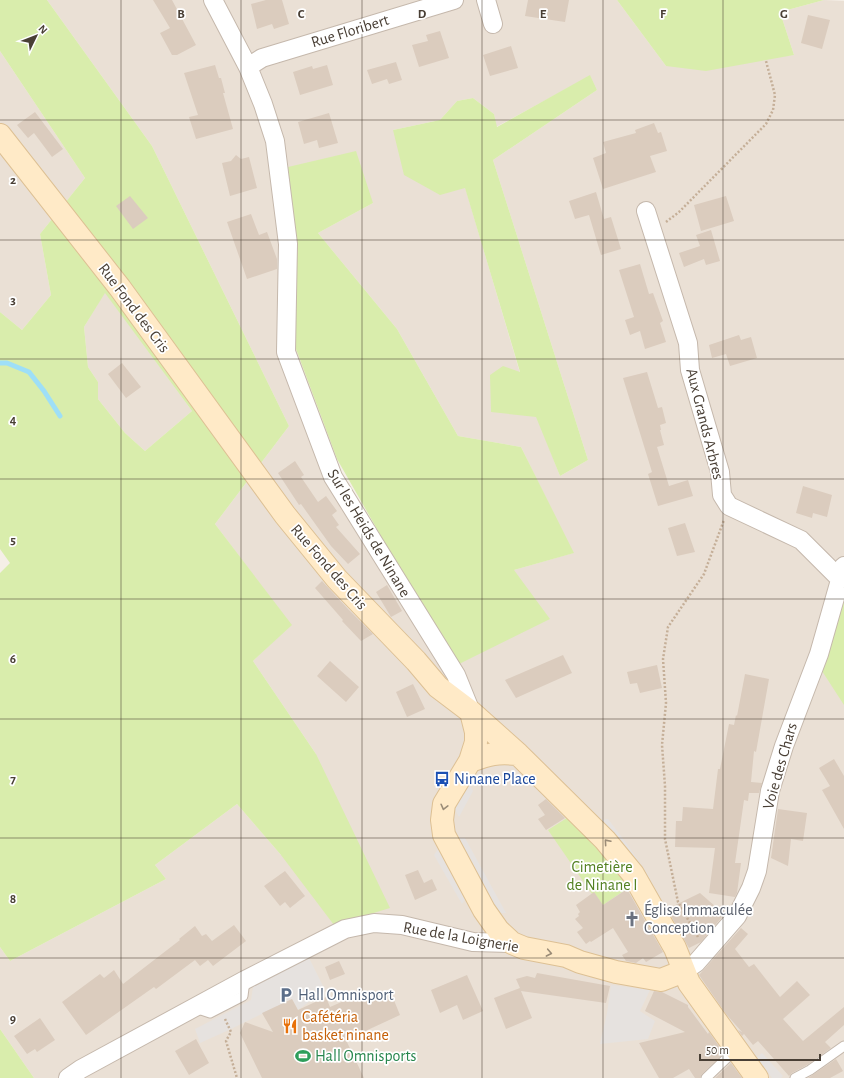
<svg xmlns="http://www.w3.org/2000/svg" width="844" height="1078" font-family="'Alegreya Sans',sans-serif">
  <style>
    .residential { fill: #eae0d5; fill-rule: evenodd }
    .green { fill: #d9edac; fill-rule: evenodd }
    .parking { fill: #e6e2df }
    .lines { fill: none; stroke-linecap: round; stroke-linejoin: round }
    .stream { stroke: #9edff7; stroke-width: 5 }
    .building { fill: #dbccbe }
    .lane-casing { stroke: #c5b8ac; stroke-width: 11 }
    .street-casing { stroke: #c5b8ac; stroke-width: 20 }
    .secondary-casing { stroke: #ddc094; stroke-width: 24 }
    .path { stroke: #c5af98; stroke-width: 2.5; stroke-dasharray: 2 2; stroke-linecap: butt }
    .lane { stroke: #fff; stroke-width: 9 }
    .street { stroke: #fff; stroke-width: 18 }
    .secondary { stroke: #ffeac7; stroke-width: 22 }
    .oneway { stroke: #9b8c77 }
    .grid { fill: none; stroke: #493f35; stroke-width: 1; stroke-opacity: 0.55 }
    .labels { text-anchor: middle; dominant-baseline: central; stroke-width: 3.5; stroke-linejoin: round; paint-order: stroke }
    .street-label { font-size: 16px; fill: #493f35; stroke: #fff }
    .transit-label { font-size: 16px; fill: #164399; stroke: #fff; text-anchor: start }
    .park-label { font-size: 16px; fill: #538122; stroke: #fff }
    .worship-label { font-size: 16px; fill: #5b616d; stroke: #fff; text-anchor: start }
    .service-label { font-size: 16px; fill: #4e5e75; stroke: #fff; text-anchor: start }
    .food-label { font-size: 16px; fill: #c56008; stroke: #fff; text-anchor: start }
    .leisure-label { font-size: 16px; fill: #27864d; stroke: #fff; text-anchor: start }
    .grid-label { font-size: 13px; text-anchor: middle; font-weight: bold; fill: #493f35; stroke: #fff; stroke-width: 3.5; stroke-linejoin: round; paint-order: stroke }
  </style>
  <rect width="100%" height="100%" fill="#f5efe7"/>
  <path class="residential" d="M47 0H617L666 66 794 55 780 12 824 0 844 1V1078H34L0 1029V947L10 961 166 879 155 865 237 804 281 855 316 754 253 661 291 625 215 524 289 426 152 146ZM590 76 597 90 493 160 588 460 560 476 520 373 465 187 393 130 440 120 457 101 473 98 494 114 496 127ZM288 167 373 203 318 233 397 329 458 436 521 447 573 553 514 570 455 666 328 473 337 459 293 341Z
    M0 51 85 178 40 234 51 295 22 330 0 312Z
    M105 292 192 411 145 451 125 433 98 399V382L88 367 84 327Z"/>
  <path class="green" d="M0 0H47L152 146 289 426 215 524 292 625 253 661 316 754 390 908 334 925 281 855 237 804 155 865 166 879 10 961 0 947V573L10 563 0 549V312L22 330 51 295 40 234 85 178 0 51ZM105 293 192 411 145 451 125 433 98 399V382L88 367 84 327Z
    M617 0H824L780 12 794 55 706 71 666 66Z
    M590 75 597 90 493 160 588 460 560 476 536 417 491 412 490 375 503 366 520 372 465 188 440 195 404 175 393 130 440 120 457 101 473 98 494 114 497 127Z
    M356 151 373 203 318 233 397 329 458 436 521 447 574 553 514 570 550 619 455 666 337 459 293 341 288 167Z
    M844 596V705L822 671Z
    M570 816 631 886 603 905 594 893 592 894 548 830Z
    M0 1029 34 1078H0Z"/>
  <path class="parking" d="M466 777 473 791 459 817 452 804Z
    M608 819 627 844 650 878 645 881 601 820Z
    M450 837 465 838 506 913H492Z
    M442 843 470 893 462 904 434 855Z
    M307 954 325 990 298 1010 292 999 229 1030 200 1043 195 1029 251 1000 254 981Z
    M611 985 650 990 640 1011 655 1021 648 1039 600 1044 607 1013Z
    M762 1053 783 1076 781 1078H772L757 1057Z"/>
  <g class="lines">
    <path class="stream" d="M0 363H7L29 372 44 391 60 416"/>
  </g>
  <path class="building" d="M153 0H172L196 45 177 55H172L160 33 170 28Z
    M266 0H282L289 24 274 29 272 24 257 29 251 4Z
    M528 0H569L565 22 525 16Z
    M808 15 830 20 822 49 801 43Z
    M440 31 449 58 419 67 412 45 428 41 426 35Z
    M511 46 518 68 490 76 483 55Z
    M396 62 402 80 389 84 387 79 372 84 367 70Z
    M215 65 219 78H221L225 93H223L233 129 196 139 189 117 198 115 184 73Z
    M327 65 333 85 300 95 293 72 312 66 313 69Z
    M35 112 63 149 52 157 34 133 28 138 17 125Z
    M329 113 338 143 319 148 317 140 304 144 298 122Z
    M654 123 658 133 661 132 667 151 650 156 656 172 603 189 593 158 606 153 603 142 636 133 635 130Z
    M236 155 241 159 249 157 257 188 230 196 222 163 231 161Z
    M596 192 604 219 611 217 621 249 601 255 589 215 575 219 569 201Z
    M130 196 148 218 133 229 116 206Z
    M726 196 734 221 701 231 694 205Z
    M251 214 259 235 267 232 277 259V269L247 279 227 222Z
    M711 230 720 261 706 265 704 259 684 267 679 253 700 246 696 235Z
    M640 264 649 294 653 293 663 321 660 323 666 342 645 349 640 331 630 335 625 320 634 317 619 270Z
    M739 335 741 340 751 337 757 358 730 366 726 354 712 358 709 345Z
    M122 363 141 387 126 398 108 374Z
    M647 372 658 408 662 407 666 423 660 425 661 430H660L664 445 657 447 669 486 688 480 693 496 658 506 648 474 652 472 623 378Z
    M295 461 304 475 301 477 318 502 326 496 337 511 332 515 339 525 336 527 360 554 348 564 331 546 301 504 299 505 278 473Z
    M803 486 832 495 827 517 813 513 812 518 796 513Z
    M685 523 695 552 677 556 668 528Z
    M322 581 348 609 373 634 361 641 342 621 343 620 315 588Z
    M387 585 402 611 391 617 376 592Z
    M563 655 572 673 516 698 505 680Z
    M330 661 359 687 346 702 317 676Z
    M657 665 662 688 640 693 637 683 630 684 627 672Z
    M745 674 769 679 756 752 754 751 751 782 762 783 759 793H749L748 801 744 800 735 863H741L737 893 735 897 709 893 715 848 675 847 676 821H682L683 807 713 809 718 769H720L729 724 734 725 736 715 737 716Z
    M413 684 425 709 407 717 396 692Z
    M834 759 844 776V829L822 790 830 786 819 768Z
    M546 799 565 818 546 830 538 819 545 815 538 805Z
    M778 809 807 813 803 841 791 839 788 866 771 858Z
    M418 870 424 883 432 879 437 890 415 900 405 875Z
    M285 871 305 896 290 908 285 902 280 906 264 886Z
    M627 889 663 952 646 962 643 958 636 963 626 961 622 955 628 952 613 928 591 942 590 941 586 944 577 932 583 928 575 919 579 916 578 914 580 912 576 905 594 892 603 905Z
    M700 893 716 907 722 917 701 942 689 948 667 909Z
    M234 925 246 941 213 966 208 960 200 966 195 960 156 989 154 987 86 1035 62 1002 100 974 104 978 114 970 123 984 180 940 179 939 195 926 202 936 206 934 212 941Z
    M741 928 748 934 735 949 749 967 754 964 780 997 797 981 810 995 783 1019 803 1041 844 1007V1025L825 1042 831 1048 807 1065 792 1073 789 1076 758 1041 753 1045 744 1034 742 1036 738 1030 742 1032 726 1014 699 975Z
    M339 961 345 974 330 980 325 967Z
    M537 973 610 986 606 1003 521 991 532 1018 506 1029 494 998 520 988 516 979 527 976 535 978Z
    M467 975 483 1011 463 1020 457 1005 440 1013 431 990Z
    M367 991 372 1002 391 993 400 1015 346 1040 364 1078H262L240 1033 245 1022 273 1032 262 1013 292 999 298 1010 326 997 330 1007Z
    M654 991 662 992 688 1005V1007L708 1034 709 1032 724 1053 702 1074 700 1078H695L689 1069 673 1078H659L639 1043 685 1032 645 1011Z
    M40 1018 55 1040 37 1052 35 1049 27 1054 14 1036Z
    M196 1039 209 1063 189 1075 175 1051Z
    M836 1059 843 1071 830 1078H808Z
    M731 1063 742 1078H715Z"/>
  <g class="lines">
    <defs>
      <path id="lane" d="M195 1008 210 1013 243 996 245 980
        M706 1078 730 1055 738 1051
        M795 1078 810 1070 844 1046"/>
      <path id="street" d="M213 0 248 67 263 104 275 141 288 244 286 352 333 477 456 675 471 712
        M486 0 493 24
        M248 67 262 58 454 0
        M646 211 688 343 690 370 720 472 722 495 729 506 801 540 840 579
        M684 971 696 963 737 916 751 888 757 871 770 791 784 746 819 654 844 566
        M68 1078 81 1069 245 980 345 929 374 923 402 925 473 942 512 943"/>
      <path id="secondary" d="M0 135 120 288 285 515 337 579 416 661 438 687 471 712 518 754 605 840 633 874 675 948 689 983 757 1078
        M471 712 476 732V742L470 761 444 804 442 820 444 835 484 910 498 930 512 943 524 948 566 956 580 962 616 972 661 980 684 971
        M470 761C490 754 496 752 518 754"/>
    </defs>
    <use href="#lane" class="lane-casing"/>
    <use href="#street" class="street-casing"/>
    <use href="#secondary" class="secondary-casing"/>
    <path class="path" d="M666 222 679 212 766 124 773 110 775 95 766 61
      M698 937 678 902 665 839V786L662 745 666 703 663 659 668 627 704 574 724 520
      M225 1019 231 1032 226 1041 237 1078"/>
    <use href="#lane" class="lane"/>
    <use href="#street" class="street"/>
    <use href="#secondary" class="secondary"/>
  </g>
  <defs><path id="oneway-chevron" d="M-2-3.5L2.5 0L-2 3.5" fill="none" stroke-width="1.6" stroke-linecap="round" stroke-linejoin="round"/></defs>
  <g class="oneway">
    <use href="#oneway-chevron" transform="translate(444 807) rotate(104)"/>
    <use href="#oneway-chevron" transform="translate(607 842) rotate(-131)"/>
    <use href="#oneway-chevron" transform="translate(549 953) rotate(11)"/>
  </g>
  <path class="grid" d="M121 0V1078M241 0V1078M362 0V1078M482 0V1078M603 0V1078M723 0V1078M0 120H844M0 240H844M0 359H844M0 479H844M0 599H844M0 719H844M0 838H844M0 958H844"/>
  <defs>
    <symbol id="bus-bare" viewBox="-9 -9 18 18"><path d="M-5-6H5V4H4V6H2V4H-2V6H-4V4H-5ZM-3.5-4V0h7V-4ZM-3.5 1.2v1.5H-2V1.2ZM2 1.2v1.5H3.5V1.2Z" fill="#1a4fb4" stroke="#fff" stroke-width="2.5" paint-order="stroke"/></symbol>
    <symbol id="church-bare" viewBox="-9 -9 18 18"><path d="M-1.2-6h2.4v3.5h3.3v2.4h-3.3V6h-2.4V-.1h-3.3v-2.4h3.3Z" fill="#6b7280" stroke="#fff" stroke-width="2.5" paint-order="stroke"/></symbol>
    <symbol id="parking-bare" viewBox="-9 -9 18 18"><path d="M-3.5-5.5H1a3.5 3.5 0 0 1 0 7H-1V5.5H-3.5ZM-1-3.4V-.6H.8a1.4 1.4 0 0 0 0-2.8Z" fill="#5c6f8a" stroke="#fff" stroke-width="2.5" paint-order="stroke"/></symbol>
    <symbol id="restaurant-bare" viewBox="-9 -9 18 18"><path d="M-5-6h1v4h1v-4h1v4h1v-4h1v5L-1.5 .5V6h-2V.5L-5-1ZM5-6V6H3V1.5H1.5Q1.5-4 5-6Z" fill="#e8710a" stroke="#fff" stroke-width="2.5" paint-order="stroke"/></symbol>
    <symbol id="stadium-bare" viewBox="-9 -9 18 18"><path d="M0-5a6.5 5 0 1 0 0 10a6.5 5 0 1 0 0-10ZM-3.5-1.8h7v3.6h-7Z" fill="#2e9e5b" stroke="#fff" stroke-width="2.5" paint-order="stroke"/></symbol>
  </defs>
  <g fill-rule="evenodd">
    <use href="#bus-bare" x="431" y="768" width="22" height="22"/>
    <use href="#church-bare" x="621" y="908" width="22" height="22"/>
    <use href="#parking-bare" x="275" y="984" width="22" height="22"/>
    <use href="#restaurant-bare" x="279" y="1015" width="22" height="22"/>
    <use href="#stadium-bare" x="292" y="1045" width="22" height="22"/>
  </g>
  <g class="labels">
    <g class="street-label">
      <text transform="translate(350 31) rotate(-17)">Rue Floribert</text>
      <text transform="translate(134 308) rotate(53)">Rue Fond des Cris</text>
      <text transform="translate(705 424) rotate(76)">Aux Grands Arbres</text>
      <text transform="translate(369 533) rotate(59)">Sur les Heids de Ninane</text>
      <text transform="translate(329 567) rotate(49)">Rue Fond des Cris</text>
      <text transform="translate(780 766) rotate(-74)">Voie des Chars</text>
      <text transform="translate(461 937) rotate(10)">Rue de la Loignerie</text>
    </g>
    <g class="transit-label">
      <text x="454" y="779">Ninane Place</text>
    </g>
    <g class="park-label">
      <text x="602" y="867">Cimetière<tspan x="602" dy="18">de Ninane I</tspan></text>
    </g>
    <g class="worship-label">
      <text x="644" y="910">Église Immaculée<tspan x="644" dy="18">Conception</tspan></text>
    </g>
    <g class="service-label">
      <text x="298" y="995">Hall Omnisport</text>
    </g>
    <g class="food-label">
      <text x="302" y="1017">Cafétéria<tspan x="302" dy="18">basket ninane</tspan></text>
    </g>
    <g class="leisure-label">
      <text x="315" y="1056">Hall Omnisports</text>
    </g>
  </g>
  <g class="grid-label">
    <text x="181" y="18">B</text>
    <text x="301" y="18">C</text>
    <text x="422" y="18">D</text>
    <text x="543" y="18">E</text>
    <text x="663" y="18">F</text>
    <text x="784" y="18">G</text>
    <text x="13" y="184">2</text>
    <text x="13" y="304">3</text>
    <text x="13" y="424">4</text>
    <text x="13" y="544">5</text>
    <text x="13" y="663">6</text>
    <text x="13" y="783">7</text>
    <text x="13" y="903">8</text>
    <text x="13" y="1023">9</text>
  </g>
  <g transform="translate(36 36) rotate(47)" stroke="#ffffff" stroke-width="3" paint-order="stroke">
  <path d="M0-3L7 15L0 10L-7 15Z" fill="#493f35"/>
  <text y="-6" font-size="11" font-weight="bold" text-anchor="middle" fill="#493f35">N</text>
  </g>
  <path d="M700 1054v6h120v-6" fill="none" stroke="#493f35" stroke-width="2"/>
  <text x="706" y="1054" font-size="12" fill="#493f35" stroke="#ffffff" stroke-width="3" paint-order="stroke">50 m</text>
</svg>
